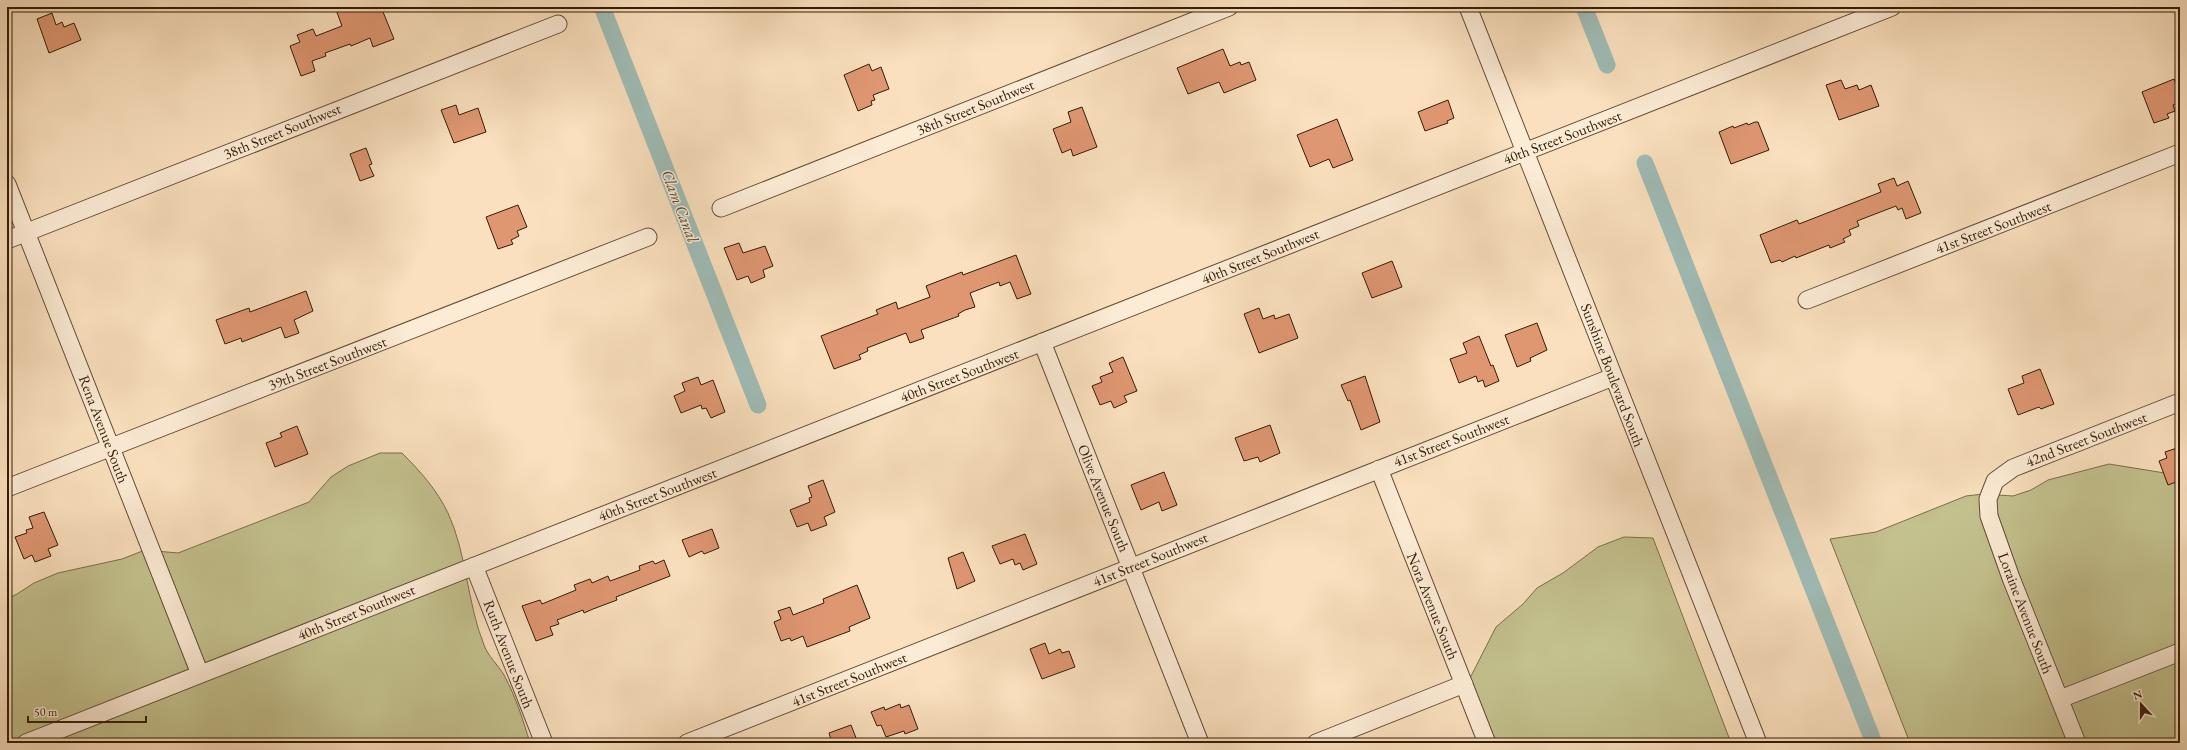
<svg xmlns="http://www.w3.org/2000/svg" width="2187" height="750" font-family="'EB Garamond',serif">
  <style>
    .green { fill: #c3c18e; stroke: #7b6e4a }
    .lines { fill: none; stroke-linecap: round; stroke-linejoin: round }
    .canal { stroke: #9fbcb6; stroke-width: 17 }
    .building { fill: #df9772; stroke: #331c06 }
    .minor-casing { stroke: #654d34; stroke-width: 19 }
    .minor { stroke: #fcebd5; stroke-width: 17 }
    .labels { text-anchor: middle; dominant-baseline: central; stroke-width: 3; stroke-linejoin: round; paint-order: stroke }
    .street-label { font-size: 15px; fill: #331c06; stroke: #fcebd5 }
    .water-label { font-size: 16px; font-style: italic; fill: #534c3b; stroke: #fcebd5 }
  </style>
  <rect width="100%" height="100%" fill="#fae0be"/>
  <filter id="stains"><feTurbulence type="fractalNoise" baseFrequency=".005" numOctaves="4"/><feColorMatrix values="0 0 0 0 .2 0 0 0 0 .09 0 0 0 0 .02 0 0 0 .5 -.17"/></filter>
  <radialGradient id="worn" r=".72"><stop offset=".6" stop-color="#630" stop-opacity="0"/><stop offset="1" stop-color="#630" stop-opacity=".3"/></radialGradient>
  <path class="green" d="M380 453H402C420 471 437 490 448 513 467 554 467 603 484 645 488 656 498 665 504 675 516 697 523 720 530 743H7V599L17 594 34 583 58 573 122 559 145 550 178 553 309 502 331 477 348 466Z
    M2109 464 2171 474 2180 479V743H1910L1830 539 1876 532 1966 496 1983 494 2013 496 2031 490 2048 480Z
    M1624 537 1653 538 1731 743H1493L1468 682 1496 627 1523 604 1537 588 1563 573 1598 547Z"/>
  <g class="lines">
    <path class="canal" d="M602 7 758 405
      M1584 7 1607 65
      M1645 163 1874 743"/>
  </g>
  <path class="building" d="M335 7H381L394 39 373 47 370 38 351 46 350 44 325 53 326 56 312 61 315 71 301 76 290 46 300 42 297 35 313 29 316 36 342 26Z
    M52 13 56 25 62 22 64 27 74 23 81 40 49 53 37 19Z
    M1223 49 1230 66 1240 62 1241 65 1249 62 1256 80 1224 93 1219 82 1188 94 1177 68Z
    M869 64 872 71 881 67 889 89 873 95 875 100 871 101 872 105 858 111 844 75Z
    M2174 79 2180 94V103L2173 105 2175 111 2167 114 2169 118 2154 123 2142 92Z
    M1841 80 1845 89 1857 85 1859 90 1871 85 1879 106 1839 120 1826 85Z
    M1448 100 1454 118 1447 121 1448 123 1425 131 1418 112Z
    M456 105 459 115 478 108 486 132 454 143 441 110Z
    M1082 107 1097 147 1073 156 1071 149 1062 153 1053 129 1071 122 1068 112Z
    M1337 119 1353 160 1333 168 1329 159 1310 167 1297 135Z
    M1755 122H1758L1769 150 1731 164 1719 132 1733 126 1734 128 1747 123 1748 125Z
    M366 148 372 164 369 165 374 176 360 181 350 154Z
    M1894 178 1897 186 1908 181 1921 213 1906 219 1902 208 1898 210 1896 206 1857 221 1859 226 1849 230 1851 235 1843 239 1845 242 1830 248 1829 245 1796 258 1795 256 1782 262 1780 260 1771 263 1760 235 1797 220 1799 224 1881 192 1878 184Z
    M518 205 527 227 517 231 519 236 511 240 513 244 498 249 486 217Z
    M739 243 743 253 765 246 773 266 763 270 765 277 751 283 748 276 737 280 724 248Z
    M1016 255 1031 294 1017 299 1010 282 1000 286 999 282 970 293 975 307 965 310 958 314 959 316 921 330 924 338 910 343 906 333 867 348 868 351 859 355 861 359 834 369 821 336 878 314 876 310 896 302 898 309 930 297 926 286 962 272 963 275Z
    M1392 261 1402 287 1372 298 1362 273Z
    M306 291 313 311 294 320 299 333 285 338 281 327 242 342 241 338 225 344 216 320 249 308 250 312Z
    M1259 308 1263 319 1274 315 1275 319 1289 314 1298 338 1259 353 1244 314Z
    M1537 323 1547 350 1530 358 1531 361 1517 367 1505 335Z
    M1479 336 1491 366 1493 365 1499 381 1485 387 1483 380 1478 382 1476 376 1459 383 1450 359 1467 353 1463 343Z
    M1123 357 1137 391 1124 396 1127 402 1114 408 1111 401 1100 405 1092 386 1102 382 1100 377 1113 372 1109 363Z
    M2040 369 2054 404 2041 409 2039 407 2018 415 2008 389 2024 383 2022 376Z
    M1365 376 1380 422 1361 430 1350 400 1348 401 1341 385Z
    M698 377 701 385 713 380 725 412 711 418 706 408 702 409 701 405 681 413 674 396 685 391 682 383Z
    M1270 425 1280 453 1260 462 1258 457 1244 461 1235 438Z
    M297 426 308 454 275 467 266 443 282 437 280 433Z
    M2177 448 2180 453 2179 488 2176 482 2168 485 2159 461 2167 458 2165 452Z
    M1164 472 1177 505 1162 511 1159 502 1141 510 1131 485Z
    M823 480 835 512 824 517 827 525 811 531 808 523 797 527 790 510 810 502 809 498 812 497 808 486Z
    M44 512 58 545 48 549 51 556 35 562 32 555 24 559 15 537 27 533 26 530 33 528 29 517Z
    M712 529 719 548 704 554 702 551 689 557 682 540Z
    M1025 534 1037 564 1023 570 1020 563 1015 565 1013 559 1000 564 992 546Z
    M963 552 975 581 957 589 948 558Z
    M664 560 670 576 616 597 617 600 593 609 584 613 583 610 557 620 559 624 550 627 553 635 536 641 522 606 540 600 542 604 576 590 574 585 590 579 592 583 608 576 610 581 640 570 639 566 653 561 655 564Z
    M857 585 870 618 849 627 850 631 807 647 803 636 791 641 790 638 781 641 774 622 781 619 778 611 790 607 793 615 824 603 823 599Z
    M1045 643 1049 654 1060 649 1062 653 1069 651 1075 667 1042 679 1030 649Z
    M900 704 901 708 909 705 918 729 905 734 904 731 886 737 881 725 877 726 871 712 884 707 885 710Z
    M851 725 858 743H832L829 733Z"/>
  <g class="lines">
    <defs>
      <path id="minor" d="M1468 7 1758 743
        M7 184 200 674
        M721 208 1229 7
        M7 240 558 24
        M1807 300 2180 153
        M1042 342 1200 743
        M1379 469 1487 743
        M7 488 648 237
        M474 566 544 743
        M2060 699 2180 652
        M26 743 1892 7
        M687 743 1613 377
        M1316 743 1464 684
        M2077 743 2011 578 1989 516 1988 499 1995 481 2013 468 2180 402"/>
    </defs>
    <use href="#minor" class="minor-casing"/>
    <use href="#minor" class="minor"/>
  </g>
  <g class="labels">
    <g class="street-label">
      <text transform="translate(975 107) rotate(-22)">38th Street Southwest</text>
      <text transform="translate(282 131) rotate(-22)">38th Street Southwest</text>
      <text transform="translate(1562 137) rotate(-21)">40th Street Southwest</text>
      <text transform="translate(1993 227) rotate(-21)">41st Street Southwest</text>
      <text transform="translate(1260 256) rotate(-22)">40th Street Southwest</text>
      <text transform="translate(327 363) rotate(-21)">39th Street Southwest</text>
      <text transform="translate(959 375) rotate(-21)">40th Street Southwest</text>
      <text transform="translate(1613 375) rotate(69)">Sunshine Boulevard South</text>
      <text transform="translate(104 429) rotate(69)">Rena Avenue South</text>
      <text transform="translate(2086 439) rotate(-21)">42nd Street Southwest</text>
      <text transform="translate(1451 440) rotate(-21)">41st Street Southwest</text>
      <text transform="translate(657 494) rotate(-21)">40th Street Southwest</text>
      <text transform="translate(1104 498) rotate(68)">Olive Avenue South</text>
      <text transform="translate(1150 559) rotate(-22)">41st Street Southwest</text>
      <text transform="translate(1433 606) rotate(68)">Nora Avenue South</text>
      <text transform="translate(356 612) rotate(-22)">40th Street Southwest</text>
      <text transform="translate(2026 613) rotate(69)">Loraine Avenue South</text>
      <text transform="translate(509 654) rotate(69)">Ruth Avenue South</text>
      <text transform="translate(849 679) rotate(-22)">41st Street Southwest</text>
    </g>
    <g class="water-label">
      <text transform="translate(680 206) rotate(69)">Clam Canal</text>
    </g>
  </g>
  <rect width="2187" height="750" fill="none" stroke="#fae0be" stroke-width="24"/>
  <rect x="8" y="8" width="2171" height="734" fill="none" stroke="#331c06" stroke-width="2"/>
  <rect x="12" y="12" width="2163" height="726" fill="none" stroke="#331c06"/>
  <g transform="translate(2141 704) rotate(339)" stroke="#fcebd5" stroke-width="3" paint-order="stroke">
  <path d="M0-3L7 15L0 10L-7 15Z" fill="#331c06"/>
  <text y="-6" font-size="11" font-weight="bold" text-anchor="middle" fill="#331c06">N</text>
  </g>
  <path d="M28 716v6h118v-6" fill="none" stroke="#331c06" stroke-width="2"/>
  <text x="34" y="716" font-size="12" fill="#331c06" stroke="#fcebd5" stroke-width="3" paint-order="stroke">50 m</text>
  <rect width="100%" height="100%" filter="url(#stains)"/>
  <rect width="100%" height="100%" fill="url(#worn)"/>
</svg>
